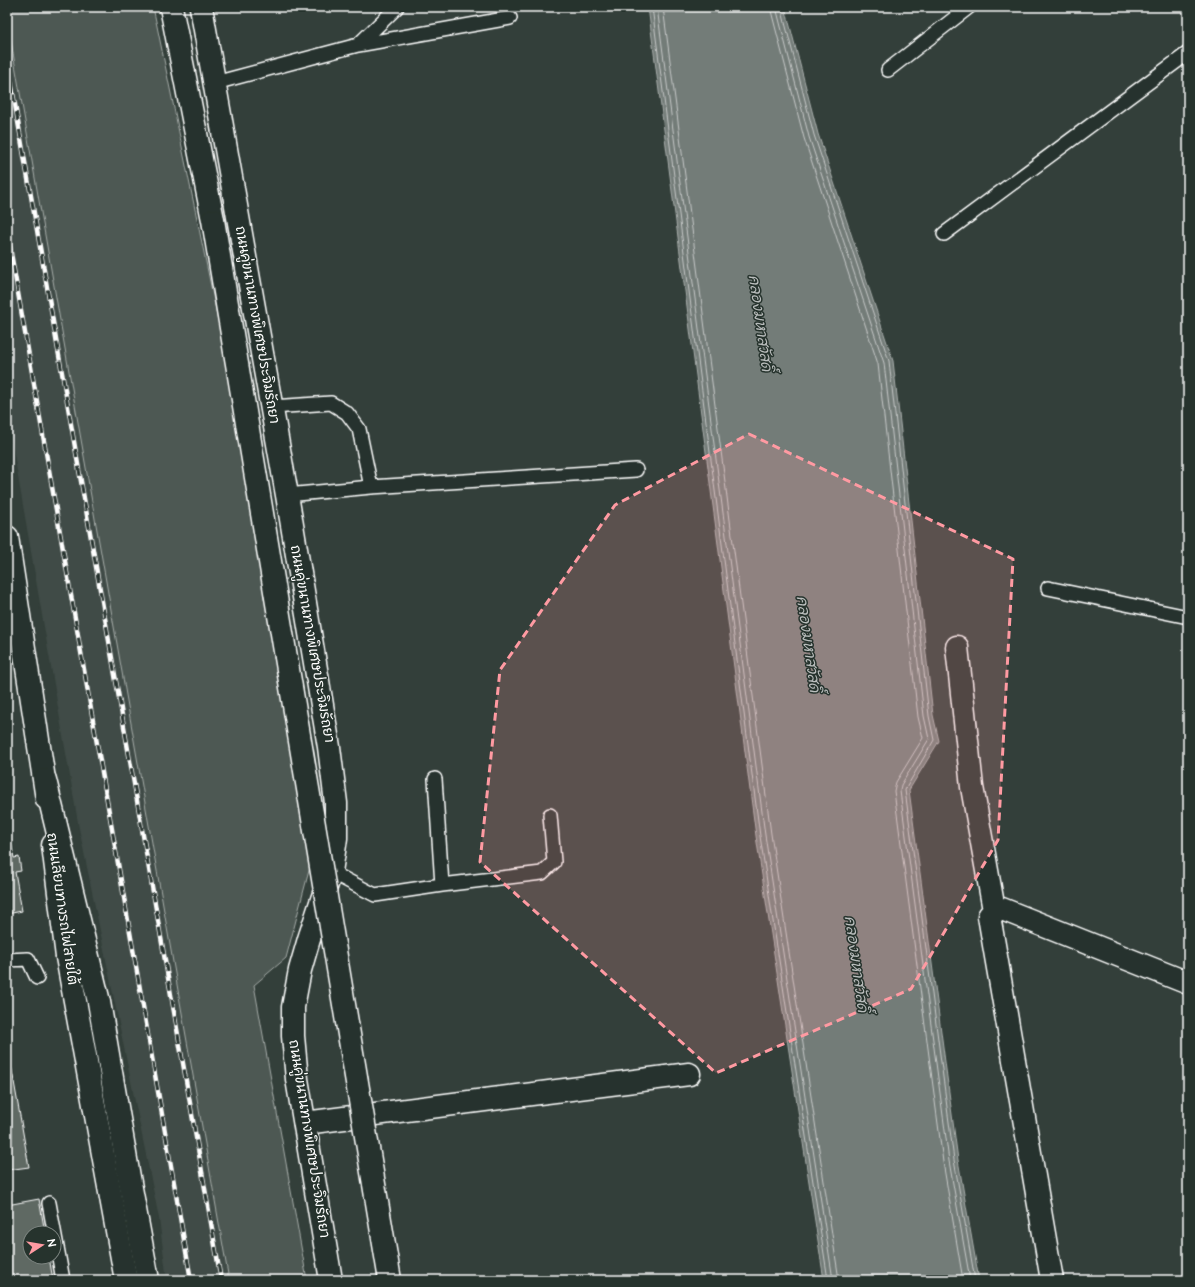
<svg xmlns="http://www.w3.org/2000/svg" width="1195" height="1287" font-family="'Architects Daughter','Playpen Sans Thai',sans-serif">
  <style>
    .built { fill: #404c47 }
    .green { fill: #4d5853; stroke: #a6aca9 }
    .water { fill: #737b78; stroke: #abb0ae }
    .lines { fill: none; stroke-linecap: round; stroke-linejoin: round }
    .shore { stroke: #c7cac9; stroke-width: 1 }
    .building { fill: #5f6964; stroke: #fff }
    .lane-casing { stroke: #fff; stroke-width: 16 }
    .street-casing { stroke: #fff; stroke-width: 25 }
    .secondary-casing { stroke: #fff; stroke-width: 25 }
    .highway-casing { stroke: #fff; stroke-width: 25 }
    .lane { stroke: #26332d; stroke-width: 13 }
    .street { stroke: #26332d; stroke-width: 22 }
    .secondary { stroke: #26332d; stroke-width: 22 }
    .highway { stroke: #26332d; stroke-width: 22 }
    .rail-casing { stroke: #fff; stroke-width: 4.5 }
    .rail { stroke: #26332d; stroke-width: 3; stroke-dasharray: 9; stroke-linecap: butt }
    .highway-bridge-casing { stroke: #fff; stroke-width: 25; stroke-linecap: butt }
    .highway-bridge { stroke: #26332d; stroke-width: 22 }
    .marked { fill: #ff9aa2; fill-opacity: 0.2; stroke: #ff9aa2; stroke-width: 3; stroke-dasharray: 8 5; stroke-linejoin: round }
    .labels { text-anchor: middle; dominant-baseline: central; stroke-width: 3; stroke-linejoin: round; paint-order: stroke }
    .street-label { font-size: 14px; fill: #fff; stroke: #26332d }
    .water-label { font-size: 15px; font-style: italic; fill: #b9bdbc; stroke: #26332d }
  </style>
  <rect width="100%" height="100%" fill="#333f3a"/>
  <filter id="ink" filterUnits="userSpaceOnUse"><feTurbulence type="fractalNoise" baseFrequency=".025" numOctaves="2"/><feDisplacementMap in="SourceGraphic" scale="8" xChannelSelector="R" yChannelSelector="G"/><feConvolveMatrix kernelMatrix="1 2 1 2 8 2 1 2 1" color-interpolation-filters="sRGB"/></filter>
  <g filter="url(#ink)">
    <path class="built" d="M7 7H153L254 985 292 1280H167L159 1218 79 828 7 413Z"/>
    <path class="green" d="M7 7H153L322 821 286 958 254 985 307 1280H229L7 19Z"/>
    <path class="water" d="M648 7H785L818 134 893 361 933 715 939 741 909 790 958 1160 979 1280H824L756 836Z"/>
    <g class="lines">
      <path class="shore" d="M652 7 760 836 828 1280
        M657 7 765 835 833 1280
        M663 7 771 834 839 1280
        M770 7 804 138 878 364 918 717 923 738 896 782 894 791 943 1162 963 1280
        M776 7 809 137 884 363 924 716 929 739 901 785 900 791 949 1161 970 1280
        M781 7 814 135 889 361 929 716 934 740 905 790 954 1160 975 1280"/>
    </g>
    <path class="building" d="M7 819 14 858 19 857 21 871 15 872 22 911 7 914Z
      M7 1042 29 1167 7 1170Z
      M39 1199 45 1233H30V1257H49L53 1280H7V1205Z"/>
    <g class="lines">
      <defs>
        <path id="lane" d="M358 45 397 7
          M888 70 969 7
          M215 83 358 45 510 18
          M944 234 1188 53
          M272 407 331 403 347 413 359 429 371 487
          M287 495 371 487 636 470
          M1048 588 1188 617
          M435 779 442 885
          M331 872 375 895 442 885 542 873 554 862 550 815
          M7 960 28 959 37 978
          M49 1203 63 1280"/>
        <path id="street" d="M957 647 972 787 994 910
          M305 1123 689 1074
          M1052 1280 989 916 994 910 1002 909 1188 983"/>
        <path id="secondary" d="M201 7 287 495 329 747 336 803V838L331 872 309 939 300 970 293 1007V1036L297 1079 331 1280
          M7 537 47 799
          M53 845 67 957 126 1280"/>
        <path id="highway" d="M171 7 213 220
          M45 780 99 1002 129 1177 148 1280"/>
      </defs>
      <use href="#lane" class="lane-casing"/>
      <use href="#street" class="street-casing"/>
      <use href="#secondary" class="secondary-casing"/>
      <use href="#highway" class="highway-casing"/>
      <use href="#lane" class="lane"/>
      <use href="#street" class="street"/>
      <use href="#secondary" class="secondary"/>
      <use href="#highway" class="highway"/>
      <defs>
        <path id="rail" d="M7 59 221 1280
          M7 230 191 1280"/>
      </defs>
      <use href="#rail" class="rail-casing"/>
      <use href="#rail" class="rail"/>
      <defs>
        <path id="highway-bridge" d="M213 220 390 1280"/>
      </defs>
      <use href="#highway-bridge" class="highway-bridge-casing"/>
      <use href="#highway-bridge" class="highway-bridge"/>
    </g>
  </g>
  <path class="marked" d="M749 434 1013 559 998 840 911 989 716 1073 480 862 500 670 615 505Z"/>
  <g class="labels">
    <g class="street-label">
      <text transform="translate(257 325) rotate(80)">ถนนคู่ขนานทางพิเศษประจิมรัถยา</text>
      <text transform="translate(312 644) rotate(80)">ถนนคู่ขนานทางพิเศษประจิมรัถยา</text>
      <text transform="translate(62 909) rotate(82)">ถนนเลียบทางรถไฟสายใต้</text>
      <text transform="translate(309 1139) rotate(81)">ถนนคู่ขนานทางพิเศษประจิมรัถยา</text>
    </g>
    <g class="water-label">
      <text transform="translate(760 323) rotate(82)">คลองมหาสวัสดิ์</text>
      <text transform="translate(808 644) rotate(82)">คลองมหาสวัสดิ์</text>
      <text transform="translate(856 964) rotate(82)">คลองมหาสวัสดิ์</text>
    </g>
  </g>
  <rect width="1195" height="1287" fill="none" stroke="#26332d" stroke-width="24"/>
  <rect x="12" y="12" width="1171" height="1263" fill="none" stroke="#fff" stroke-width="1.5" filter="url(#ink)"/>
  <g transform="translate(42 1245) rotate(78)"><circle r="19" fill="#26332d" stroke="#7d8581"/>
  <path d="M0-3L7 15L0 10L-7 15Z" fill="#ff9aa2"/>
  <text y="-6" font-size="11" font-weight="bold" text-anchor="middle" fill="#ffffff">N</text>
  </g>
</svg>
